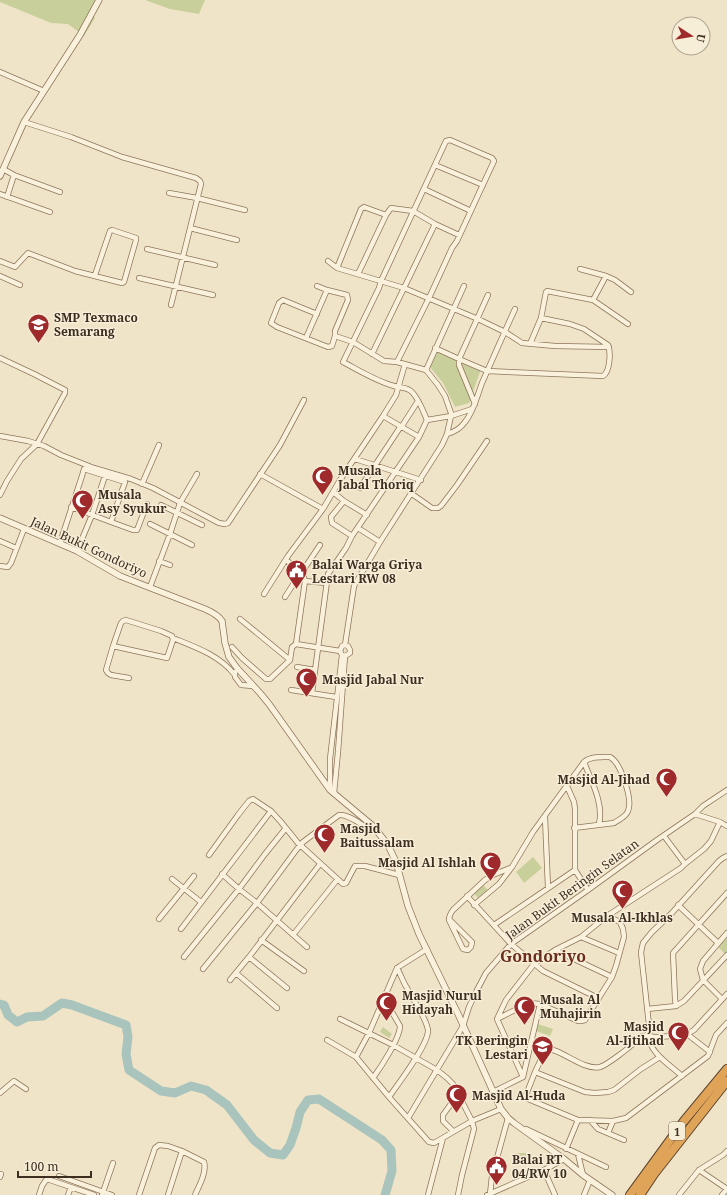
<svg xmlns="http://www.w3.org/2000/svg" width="727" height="1195" font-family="'Noto Serif',serif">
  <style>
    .green { fill: #c9cf9b }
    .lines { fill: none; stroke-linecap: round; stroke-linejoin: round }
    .river { stroke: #a9c4bc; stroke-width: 9 }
    .minor-casing { stroke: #8d765c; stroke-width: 6 }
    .tertiary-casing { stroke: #8d765c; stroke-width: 7 }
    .motorway-casing { stroke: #5b4430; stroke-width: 10 }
    .minor { stroke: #faf1dc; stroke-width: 4.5 }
    .tertiary { stroke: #faf1dc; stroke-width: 5.5 }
    .motorway { stroke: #e0a458; stroke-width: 8 }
    .labels { text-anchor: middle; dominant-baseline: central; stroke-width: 3; stroke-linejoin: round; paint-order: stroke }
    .shield { fill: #f7eed8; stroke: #756857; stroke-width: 1 }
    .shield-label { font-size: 11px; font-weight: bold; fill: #3d2e20 }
    .poi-label { font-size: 12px; font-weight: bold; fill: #3d2e20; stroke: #f7eed8; text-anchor: start }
    .street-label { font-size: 12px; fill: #3d2e20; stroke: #f7eed8 }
    .district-label { font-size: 16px; font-weight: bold; fill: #6b2e1e; stroke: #f7eed8 }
  </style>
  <rect width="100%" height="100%" fill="#f0e4c8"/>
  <path class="green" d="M0 0H102L93 15 95 18 84 36 68 24 51 23 0 2Z
    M145 0H205L199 14 170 9Z
    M437 347 453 354 471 400 469 403 455 407 443 383 429 366Z
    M462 358 482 366 473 392 461 362Z
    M533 857 542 868 524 883 516 872Z
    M482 884 488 890 478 898 473 892Z
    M727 937V952L725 954 718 947Z
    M538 1024 553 1029 550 1036 536 1031Z
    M383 1027 392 1034 389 1038 380 1032Z
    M515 1153H532V1162L515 1161Z"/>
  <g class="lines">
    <path class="river" d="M0 1004 4 1005 8 1015 17 1022 27 1017 43 1016 62 1003 72 1005 126 1025 128 1037 126 1054 129 1070 161 1091 175 1093 191 1086 206 1090 227 1105 254 1140 270 1153 283 1155 290 1145 296 1128 300 1112 308 1100 319 1099 382 1140 391 1150 392 1171 385 1195"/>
    <defs>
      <path id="minor" d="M0 72 44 91
        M24 122 71 137 122 157 196 178 200 181 201 184 171 305
        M435 165 483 185
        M3 169 14 175
        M424 189 471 211
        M169 193 197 198 245 210
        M0 194 50 212
        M7 197 14 175 60 192
        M190 228 237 240
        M147 249 215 265
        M0 261 15 267 28 253 75 271 122 283 124 282 136 240V238L112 230 110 231 95 275
        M328 261 337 268 404 288 478 319 505 332 522 343 555 346 609 347
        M337 268 361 209 364 207 386 215 391 208 413 211 435 224 459 235
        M580 269 606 276 615 280 631 292
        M358 274 386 215
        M0 276 20 285
        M139 278 213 295
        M317 286 327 290
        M593 300 606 276
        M335 336 353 342 384 361 397 362 426 370 438 385 445 396 451 413V416L447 434 442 445 380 542 354 586 345 645
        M306 338 327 290 347 295 348 300 335 331V336L332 346 328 347 277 327 271 323 279 303 283 300 317 314
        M530 344 541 318 546 292 547 291 593 300 628 324
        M435 348 459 359 488 295
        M372 354 435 224
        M0 358 34 374 65 390V393L37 444 21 459 7 481 0 495
        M426 370 464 286
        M475 404 459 365V359L487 371 603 376C610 372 611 352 608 345L584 329 570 324 541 318
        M383 416 419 437
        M427 420 451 416 472 409
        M402 426 418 401
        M447 434C455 432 460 429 465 422 474 411 477 396 482 383 493 358 504 333 515 309
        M0 436 28 441 44 446 61 455 94 468 131 479 153 488 219 523 225 524 228 523 280 445 304 400
        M355 459 421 480
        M260 474 323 509
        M142 484 159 445
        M360 488 401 426
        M333 492 344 501 367 515
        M412 494 432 508H438L441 506 457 485 487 441
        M344 501 331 517 332 523 352 536
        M161 505 202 525
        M111 522 133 530H137L147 504
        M150 524 192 545
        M358 528 380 542
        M0 541 16 548
        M60 543 82 476 84 469 125 482 111 522 71 507
        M77 551 92 515 105 476
        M286 560 302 572 320 545
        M159 561 170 565
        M0 566 8 567 11 563 24 529
        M305 581 326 583
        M150 587 170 534 180 503 197 474
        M264 594 288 556 323 509 340 480 383 416 396 395 405 364
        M285 597 294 583 302 572
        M240 619 290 660
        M126 620 161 631 172 636 173 640 167 658 113 646 121 623 123 621Z
        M173 638C195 647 219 655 234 674
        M296 644 340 651
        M113 646 106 670 108 673 111 675 129 678
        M232 647 242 658 266 679H270L290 660 292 647 296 644 305 581 302 572
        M297 667 315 670
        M235 672V677L241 685 253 686
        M291 690 336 697
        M312 693 328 574 346 548 352 536 419 437 427 420C423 411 419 399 412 392 407 387 401 388 394 386 376 381 360 371 343 362L379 288 381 281 446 141 450 140 492 158 494 161 480 191 457 241 452 248 429 298 397 362
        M584 762C591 781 604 803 599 824
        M567 786 574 802 575 809V870L588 890
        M330 790V759L342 655 340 651 342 646 345 645 348 646 350 650V653L345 656 342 655
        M334 793 338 752 345 656
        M695 814 703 806 727 790
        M545 817 548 888
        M209 855 238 815 249 801 253 799 271 811 281 822 298 843 343 884 346 883 355 866H365L399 875
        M685 864 704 849 711 841 720 822
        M222 874 239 889 257 903 307 947
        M172 879 201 902
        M467 896 511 944 543 971 598 998
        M474 905 499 884 512 867 533 832 584 762C591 756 601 757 610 757 621 763 633 800 628 811 626 817 618 820 614 823L574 828
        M678 905 718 943
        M159 919 194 876
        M449 919 472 942 471 947 468 950 463 949 449 920C449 916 450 914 453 910L485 880 493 875 510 868
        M494 925 575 870
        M181 929 271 811
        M293 935 337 880
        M581 937 619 953
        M261 940 304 971
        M555 950 612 977
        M184 957 239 889 265 854 286 828
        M249 957 287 988
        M203 969 257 903 297 849 303 842 339 815C348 814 359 823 367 828H369L373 826
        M236 973 277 1008
        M230 980 249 957 320 864
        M722 999 703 980 700 969 703 961 727 933
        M676 1006 684 1001 727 955
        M647 1009 676 1006 675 999 673 953 727 893
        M340 1019 393 1045 437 1070 447 1078 453 1084 472 1121 474 1129 462 1175 458 1195
        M497 1019 529 1003 540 1004 578 1021H581L585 1020 612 977 616 966 624 937 623 929 620 922 607 916
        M687 1034 694 1030 727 994
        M327 1040 356 1057 389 1097 429 1142 434 1143 472 1121 501 1109
        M356 1057 369 1033 397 968 400 966 427 949
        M660 1057 641 1069 614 1090 608 1092 595 1093 585 1092 535 1072 546 1049C559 1047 583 1071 600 1067 607 1065 629 1048 635 1042 637 1040 639 1037 642 1036 647 1034 651 1037 657 1037 667 1037 677 1035 687 1034L710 1052
        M535 1072 526 1095 528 1099 578 1120 613 1121 626 1118 708 1056 716 1035 727 1023
        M682 1076C670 1065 649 1053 648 1034 648 1031 649 1028 649 1025L641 952 643 943 652 932 670 915 719 861 723 858 727 856
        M523 1077 497 1019 506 1000 534 964 555 950 581 937 607 916 681 868 685 864 664 836
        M523 1077 540 1004
        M373 1078C381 1067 400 1038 400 1026L385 1000
        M493 1092 523 1077
        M0 1093 14 1081 26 1089
        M389 1097C398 1084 429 1044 428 1030 426 1017 413 1000 407 988 403 982 401 975 397 968
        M408 1118 463 1026 469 1007 477 990 486 973 511 944 588 890 657 840 695 814 720 822 727 826
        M590 1120 598 1129 624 1140
        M526 1129 606 1167
        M453 1131 443 1121V1115L458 1094
        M608 1133 613 1121
        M566 1149 578 1120
        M182 1151 204 1162C207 1172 199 1186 195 1195
        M578 1154 583 1175
        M544 1170 555 1195
        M699 1170 727 1189
        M59 1176 112 1195
        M0 1177 1 1174
        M490 1194 492 1176 508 1118
        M39 1195 42 1186 46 1180H50L94 1195
        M68 1195 71 1187
        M102 1195 113 1163
        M139 1195 155 1148 159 1145 168 1146 182 1151 168 1195
        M428 1195 443 1138
        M487 1195 544 1170 564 1159
        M584 1195 590 1180
        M679 1195 699 1170 723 1155 727 1151
        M722 1195 727 1189"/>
      <path id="tertiary" d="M0 176 24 122 80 35 99 0
        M0 518 77 551 120 576 205 609C212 612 218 615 222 621L225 643 229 657 237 668 260 693 269 704 330 790 373 826 388 845 396 862 408 906 419 934 459 1016 501 1109 508 1118 514 1123 564 1159 583 1175 612 1195"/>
      <path id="motorway" d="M630 1195 684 1121 727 1069
        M640 1195 654 1174 727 1081"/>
    </defs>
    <use href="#minor" class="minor-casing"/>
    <use href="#tertiary" class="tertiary-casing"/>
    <use href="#motorway" class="motorway-casing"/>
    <use href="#minor" class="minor"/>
    <use href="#tertiary" class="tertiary"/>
    <use href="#motorway" class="motorway"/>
  </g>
  <defs>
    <symbol id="school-pin" viewBox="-11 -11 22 30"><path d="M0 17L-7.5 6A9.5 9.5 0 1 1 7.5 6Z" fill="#9e2a2b" stroke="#f7eed8"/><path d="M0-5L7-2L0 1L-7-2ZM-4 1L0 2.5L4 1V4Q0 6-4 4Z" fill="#fff"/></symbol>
    <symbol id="mosque-pin" viewBox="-11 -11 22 30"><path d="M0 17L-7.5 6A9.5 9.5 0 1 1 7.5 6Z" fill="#9e2a2b" stroke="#f7eed8"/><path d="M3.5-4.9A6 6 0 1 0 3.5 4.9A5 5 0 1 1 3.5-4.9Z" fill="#fff"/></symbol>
    <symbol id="civic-pin" viewBox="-11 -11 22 30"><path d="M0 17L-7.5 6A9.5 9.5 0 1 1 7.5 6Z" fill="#9e2a2b" stroke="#f7eed8"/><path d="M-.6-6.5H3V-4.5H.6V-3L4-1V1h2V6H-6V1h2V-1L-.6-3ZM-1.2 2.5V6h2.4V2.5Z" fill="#fff"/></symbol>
  </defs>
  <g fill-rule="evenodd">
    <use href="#school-pin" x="26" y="312" width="25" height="34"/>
    <use href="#mosque-pin" x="310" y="464" width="25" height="34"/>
    <use href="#mosque-pin" x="70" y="488" width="25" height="34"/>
    <use href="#civic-pin" x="284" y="558" width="25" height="34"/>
    <use href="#mosque-pin" x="294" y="666" width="25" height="34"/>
    <use href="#mosque-pin" x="654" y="766" width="25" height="34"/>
    <use href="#mosque-pin" x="312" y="822" width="25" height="34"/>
    <use href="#mosque-pin" x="478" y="850" width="25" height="34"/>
    <use href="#mosque-pin" x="610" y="878" width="25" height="34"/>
    <use href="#mosque-pin" x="374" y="990" width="25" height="34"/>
    <use href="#mosque-pin" x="512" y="994" width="25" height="34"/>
    <use href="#mosque-pin" x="666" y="1020" width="25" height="34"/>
    <use href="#school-pin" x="530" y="1034" width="25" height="34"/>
    <use href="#mosque-pin" x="444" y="1082" width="25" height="34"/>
    <use href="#civic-pin" x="484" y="1154" width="25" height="34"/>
  </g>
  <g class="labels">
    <rect class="shield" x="669" y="1122" width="16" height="18" rx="3"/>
    <g class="shield-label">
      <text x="677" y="1131">1</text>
    </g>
    <g class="poi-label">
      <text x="54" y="317">SMP Texmaco<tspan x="54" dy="14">Semarang</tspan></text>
      <text x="338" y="470">Musala<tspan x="338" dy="14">Jabal Thoriq</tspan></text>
      <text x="98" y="494">Musala<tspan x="98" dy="14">Asy Syukur</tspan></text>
      <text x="312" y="564">Balai Warga Griya<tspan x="312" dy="14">Lestari RW 08</tspan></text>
      <text x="322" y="679">Masjid Jabal Nur</text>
      <text x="650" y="779" text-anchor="end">Masjid Al-Jihad</text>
      <text x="340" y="828">Masjid<tspan x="340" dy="14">Baitussalam</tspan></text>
      <text x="476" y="862" text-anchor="end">Masjid Al Ishlah</text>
      <text x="622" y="917" text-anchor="middle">Musala Al-Ikhlas</text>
      <text x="402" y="995">Masjid Nurul<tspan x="402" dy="14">Hidayah</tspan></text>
      <text x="540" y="999">Musala Al<tspan x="540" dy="14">Muhajirin</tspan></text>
      <text x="664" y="1026" text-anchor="end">Masjid<tspan x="664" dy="14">Al-Ijtihad</tspan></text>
      <text x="528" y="1040" text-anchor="end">TK Beringin<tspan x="528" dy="14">Lestari</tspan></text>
      <text x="472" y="1095">Masjid Al-Huda</text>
      <text x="512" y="1159">Balai RT<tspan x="512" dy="14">04/RW 10</tspan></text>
    </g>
    <g class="street-label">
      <text transform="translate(89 547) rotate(25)">Jalan Bukit Gondoriyo</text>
      <text transform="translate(572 889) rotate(-36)">Jalan Bukit Beringin Selatan</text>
    </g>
    <g class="district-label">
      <text x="543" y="956">Gondoriyo</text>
    </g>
  </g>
  <g transform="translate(691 36) rotate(102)"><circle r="19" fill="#f7eed8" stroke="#ada18e"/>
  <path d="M0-3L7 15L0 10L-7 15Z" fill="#9e2a2b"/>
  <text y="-6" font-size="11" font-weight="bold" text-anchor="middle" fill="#3d2e20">U</text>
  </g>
  <path d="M18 1171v6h73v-6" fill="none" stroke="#3d2e20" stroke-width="2"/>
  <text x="24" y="1171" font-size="12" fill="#3d2e20" stroke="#f7eed8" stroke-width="3" paint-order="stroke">100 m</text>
</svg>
